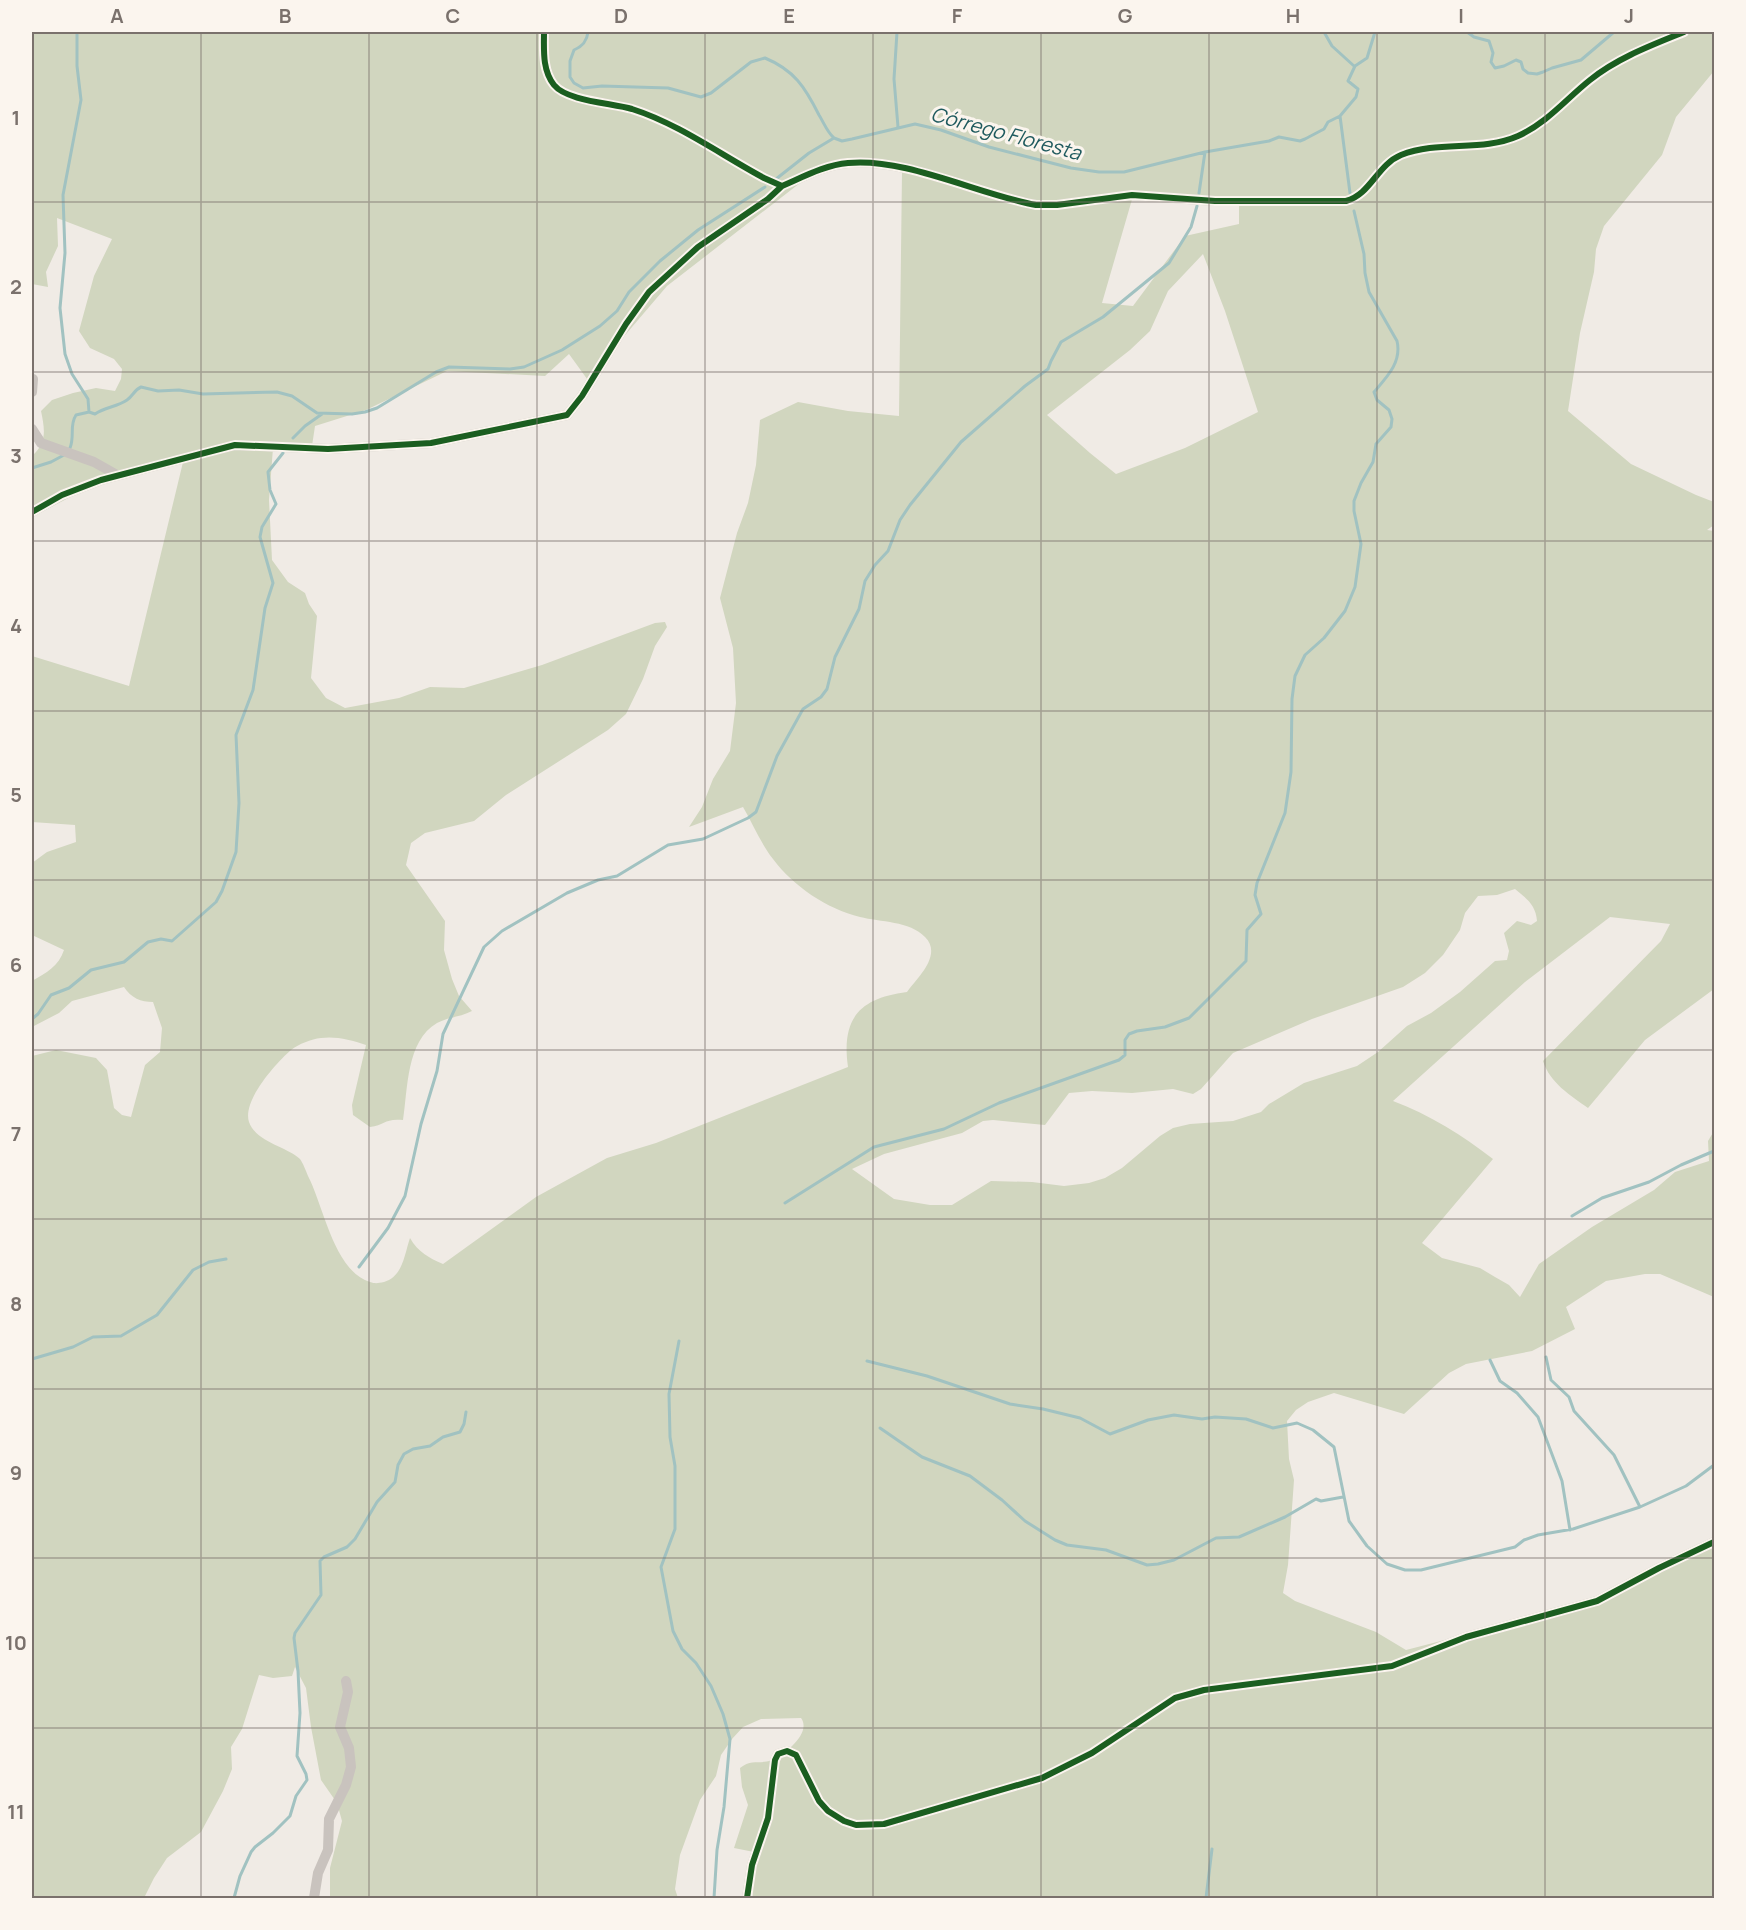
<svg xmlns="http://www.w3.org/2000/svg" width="1746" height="1930" font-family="Manrope,sans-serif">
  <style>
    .green { fill: #d1d6bf; fill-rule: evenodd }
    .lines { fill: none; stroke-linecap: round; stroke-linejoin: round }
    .stream { stroke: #a1c2c1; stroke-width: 3 }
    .minor { stroke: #c9c3be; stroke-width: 10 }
    .cycleway-casing { stroke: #fbf5ee; stroke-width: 10 }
    .cycleway { stroke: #1b5e20; stroke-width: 6 }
    .grid { fill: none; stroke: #7a716c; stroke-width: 1.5; stroke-opacity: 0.55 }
    .labels { text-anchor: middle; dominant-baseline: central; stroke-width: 6; stroke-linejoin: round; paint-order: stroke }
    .water-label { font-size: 20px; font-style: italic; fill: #1f5a5e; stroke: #fbf5ee }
    .neatline { fill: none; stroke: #7a716c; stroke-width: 2 }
    .grid-label { font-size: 20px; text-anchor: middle; font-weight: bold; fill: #7a716c }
  </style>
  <rect width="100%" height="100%" fill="#f0ebe5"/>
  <path class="green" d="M32 32H1714V71L1676 117 1662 155 1604 226 1596 249 1594 272 1580 333 1568 411 1631 464 1696 495 1714 502V525L1707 530 1714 531V989L1645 1040 1588 1108C1570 1095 1550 1083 1543 1061L1661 941 1670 924 1610 917 1525 982 1393 1101C1430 1115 1462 1135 1493 1159L1422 1243 1442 1258 1480 1268 1495 1277 1509 1285 1520 1297 1539 1264 1592 1227 1654 1190 1675 1172 1709 1161 1708 1141 1714 1131V1297L1660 1274H1645L1606 1281 1566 1307 1575 1329 1532 1351 1466 1364 1449 1373 1404 1414 1334 1393 1308 1402 1296 1410 1287 1421 1289 1459 1294 1480 1288 1565 1283 1593 1295 1601 1376 1632 1406 1650 1596 1601 1714 1543V1898H753V1876L759 1853 734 1848 748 1805 742 1787 740 1768C752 1758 759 1765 772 1760 785 1754 812 1733 801 1718L761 1719 743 1727 732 1739 721 1755 716 1776 700 1800 680 1855 675 1889 678 1898H330V1868L342 1821 337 1803 321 1780 311 1727 306 1688 295 1667 292 1676 273 1678 259 1675 242 1729 231 1747 232 1769 223 1791 201 1832 167 1858 154 1878 144 1898H32V1056L56 1050 96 1058 107 1070 114 1108 122 1115 131 1117 145 1065 160 1052 162 1028 153 1002C141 1002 131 998 124 987L72 1001 59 1013 32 1027V981C46 973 59 966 64 950L32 935V863L47 852 76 842 75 825 32 822V656L129 686 184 458 101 481 32 517V456C47 443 45 430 41 411L52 400 73 393 96 388 115 391 121 379 122 369 114 359 90 348 79 331 94 276 112 239 57 218 58 246 46 272 48 287 32 284ZM849 162 902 172 899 416 848 411 798 402 760 420 756 465 748 503 737 533 720 598 733 648 736 703 730 751 713 779 702 807 689 827 743 807C753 824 761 844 773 859 793 886 827 909 860 917 880 922 910 921 925 937 943 955 917 978 907 992 860 998 841 1018 848 1067L656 1143 607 1158 536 1197 443 1264C429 1258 418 1252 410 1238 404 1256 403 1276 384 1282 378 1283 376 1284 370 1282 334 1271 324 1207 308 1176 306 1171 303 1163 300 1159 288 1147 256 1142 249 1122 242 1101 276 1063 291 1050 299 1044 311 1039 321 1038 336 1036 351 1040 366 1045L352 1105 353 1115 370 1127C385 1125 385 1118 403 1120 408 1089 406 1041 437 1023 448 1017 461 1017 472 1011L459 996 452 979 444 950 445 921 406 865 411 843 425 833 474 821 506 795 608 730 626 714 643 679 655 646 667 627 665 622 655 623 542 665 464 688 430 687 399 698 345 708 326 698 311 678 317 616 309 604 305 593 288 582 272 560 269 500 273 448 312 446 315 426 366 410 447 371 545 376 569 354 590 383 609 354 667 286 809 176ZM1133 196 1239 199V224L1185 236 1133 306 1102 303ZM1203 254 1225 311 1258 412 1185 448 1116 474 1090 453 1047 415 1130 350 1150 331 1168 291ZM1515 889C1526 898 1536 905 1537 921L1531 925 1517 921 1504 933 1509 951 1507 960 1495 961 1460 992 1431 1013 1407 1026 1378 1052 1357 1066 1304 1083 1269 1104 1261 1112 1233 1121 1190 1124 1173 1128 1160 1136 1122 1168 1105 1178 1089 1183 1064 1186 1032 1182 991 1181 952 1205H930L894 1199 852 1169 884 1154 962 1133 983 1121 993 1120 1045 1125 1069 1093 1092 1091 1132 1093 1173 1089 1193 1094 1201 1089 1233 1053 1312 1019 1403 987 1425 973 1443 955 1460 930 1465 913 1478 896 1497 895Z"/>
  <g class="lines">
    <path class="stream" d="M77 32V66L81 100 63 195 65 253 60 308 65 354 72 374 88 399 89 412
      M588 32C587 41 583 46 574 50L570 61V77L574 83 583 88 602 86 668 88 701 97 711 93 751 62 765 58C794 70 805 87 819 115 824 123 827 132 834 138
      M897 32 894 79 898 127
      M1324 32 1332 46 1354 66
      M1467 32 1474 37 1489 41 1493 53 1491 62 1495 68 1504 66 1516 60 1521 62 1523 69 1528 73 1537 74 1543 72 1552 68 1581 60 1614 32
      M1355 66 1367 58 1375 32
      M1340 116 1350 193
      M776 179 809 153 834 138 842 141 852 139 915 124 941 130 989 147 1071 168 1099 172H1124L1205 152 1269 141 1279 137 1300 141 1305 139 1324 129 1328 122 1340 116 1356 97 1358 89 1348 81 1355 66
      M1199 193 1205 152
      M293 438 305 426 322 414
      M70 448C75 435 69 426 76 415L89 412 95 414C105 407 117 407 127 400 133 396 134 390 141 387L158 391 179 390 203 394 277 392 292 396 317 413 352 414 365 412 377 408 436 372 449 367 510 369 524 367 562 350 600 326 617 311 629 292 660 261 698 230 765 187
      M32 468 51 462 64 455
      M32 1019 38 1014 51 995 69 988 91 970 124 962 148 942 161 939 172 941 216 902 222 891 236 852 239 803 236 735 253 690 265 608 273 583 260 537 262 527 276 504 270 490 268 472 283 453
      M785 1203 874 1147 944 1129 999 1103 1119 1060 1125 1055V1040L1129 1034 1137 1031 1165 1027 1189 1018 1246 961 1247 930 1261 914 1255 895 1257 883 1285 813 1291 772 1292 699 1295 676 1305 655 1324 638 1345 611 1355 587 1361 544 1354 511V501L1361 483 1373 462 1376 444 1391 427 1392 419 1389 410 1377 400 1374 392C1387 377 1402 362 1397 341L1369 292 1365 273 1364 254 1354 211
      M1572 1216 1602 1198 1649 1182 1681 1165 1714 1151
      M359 1267 388 1228 405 1196 421 1124 437 1071 443 1034 484 947 502 931 567 893 598 880 617 876 668 845 703 839 748 818 756 812 777 756 803 709 821 697 827 689 835 657 859 609 865 581 875 565 888 551 900 520 910 505 961 442 1025 386 1048 369 1051 361 1061 342 1103 317 1169 263 1191 227 1197 206
      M679 1341 669 1394 670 1437 675 1466V1529L661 1567 673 1631 682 1649 696 1663 711 1686 723 1714 730 1739 724 1807 717 1850 714 1898
      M1546 1357 1551 1380 1569 1397 1574 1411 1614 1455 1640 1507
      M32 1359 73 1347 93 1337 121 1336 157 1315 193 1270 209 1262 226 1259
      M1490 1360 1500 1381 1517 1393 1538 1417 1562 1481 1570 1530
      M867 1361 927 1376 1010 1404 1043 1409 1080 1418 1110 1434 1148 1420 1174 1415 1202 1419 1215 1417 1246 1419 1273 1428 1297 1423 1313 1430 1334 1447 1349 1521 1367 1546 1387 1564 1405 1570H1421L1515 1547 1524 1540 1538 1535 1573 1529 1640 1507 1686 1486 1714 1465
      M880 1428 922 1457 970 1476 1002 1500 1025 1521 1055 1540 1067 1545 1106 1550 1147 1565 1158 1564 1174 1560 1216 1538 1239 1537 1285 1517 1316 1499 1321 1501 1343 1497
      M234 1898 240 1876 251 1852 255 1847 273 1833 290 1816 296 1796 307 1780 306 1774 297 1756 300 1713 298 1671 294 1638 295 1633 321 1595 320 1561 324 1557 347 1547 355 1539 377 1502 395 1482 398 1465 404 1454 413 1449 430 1446 443 1437 460 1432 464 1424 466 1412
      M1206 1898 1212 1849"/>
    <path class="minor" d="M544 32C544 49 542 70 554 85 567 101 611 103 632 109 679 124 721 155 764 178L782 186C803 177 825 165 848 163 904 157 980 195 1036 205H1057L1132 195 1215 201H1346C1371 194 1377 165 1401 155 1439 140 1482 152 1518 136 1547 123 1566 99 1590 80 1617 58 1652 45 1684 32
      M32 392 33 379
      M32 429 41 443 94 462 117 475
      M32 512 62 495 101 480 235 445 328 449 431 443 567 415 582 396 626 324 649 292 698 247 768 199 782 186
      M314 1898 318 1873 328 1850 329 1819 346 1785 351 1767 349 1748 340 1727 348 1692 346 1681
      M747 1898 752 1865 768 1818 775 1760 778 1754 787 1751 796 1755 819 1801 828 1811 844 1821 856 1825 884 1824 1042 1778 1092 1753 1175 1698 1204 1690 1392 1666 1466 1637 1597 1601 1659 1568 1714 1542"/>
    <defs>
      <path id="cycleway" d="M544 32C544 49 542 70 554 85 567 101 611 103 632 109 679 124 721 155 764 178L782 186C803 177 825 165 848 163 904 157 980 195 1036 205H1057L1132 195 1215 201H1346C1371 194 1377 165 1401 155 1439 140 1482 152 1518 136 1547 123 1566 99 1590 80 1617 58 1652 45 1684 32
        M32 512 62 495 101 480 235 445 328 449 431 443 567 415 582 396 626 324 649 292 698 247 768 199 782 186
        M747 1898 752 1865 768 1818 775 1760 778 1754 787 1751 796 1755 819 1801 828 1811 844 1821 856 1825 884 1824 1042 1778 1092 1753 1175 1698 1204 1690 1392 1666 1466 1637 1597 1601 1659 1568 1714 1542"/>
    </defs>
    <use href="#cycleway" class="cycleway-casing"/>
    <use href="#cycleway" class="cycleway"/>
  </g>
  <path class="grid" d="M201 32V1898M369 32V1898M537 32V1898M705 32V1898M873 32V1898M1041 32V1898M1209 32V1898M1377 32V1898M1545 32V1898M32 202H1714M32 372H1714M32 541H1714M32 711H1714M32 880H1714M32 1050H1714M32 1219H1714M32 1389H1714M32 1558H1714M32 1728H1714"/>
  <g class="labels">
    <g class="water-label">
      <text transform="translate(1006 133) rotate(15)">Córrego Floresta</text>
    </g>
  </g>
  <rect width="1746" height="1930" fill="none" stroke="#fbf5ee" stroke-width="66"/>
  <rect x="33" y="33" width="1680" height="1864" class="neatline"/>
  <g class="grid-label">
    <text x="117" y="23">A</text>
    <text x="285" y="23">B</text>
    <text x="453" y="23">C</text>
    <text x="621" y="23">D</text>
    <text x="789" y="23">E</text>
    <text x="957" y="23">F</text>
    <text x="1125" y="23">G</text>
    <text x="1293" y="23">H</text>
    <text x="1461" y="23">I</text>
    <text x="1629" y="23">J</text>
    <text x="16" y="125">1</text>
    <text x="16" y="294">2</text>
    <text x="16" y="463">3</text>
    <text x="16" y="633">4</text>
    <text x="16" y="802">5</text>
    <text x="16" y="972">6</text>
    <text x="16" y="1141">7</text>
    <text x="16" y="1311">8</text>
    <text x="16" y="1480">9</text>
    <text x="16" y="1650">10</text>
    <text x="16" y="1819">11</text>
  </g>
</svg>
